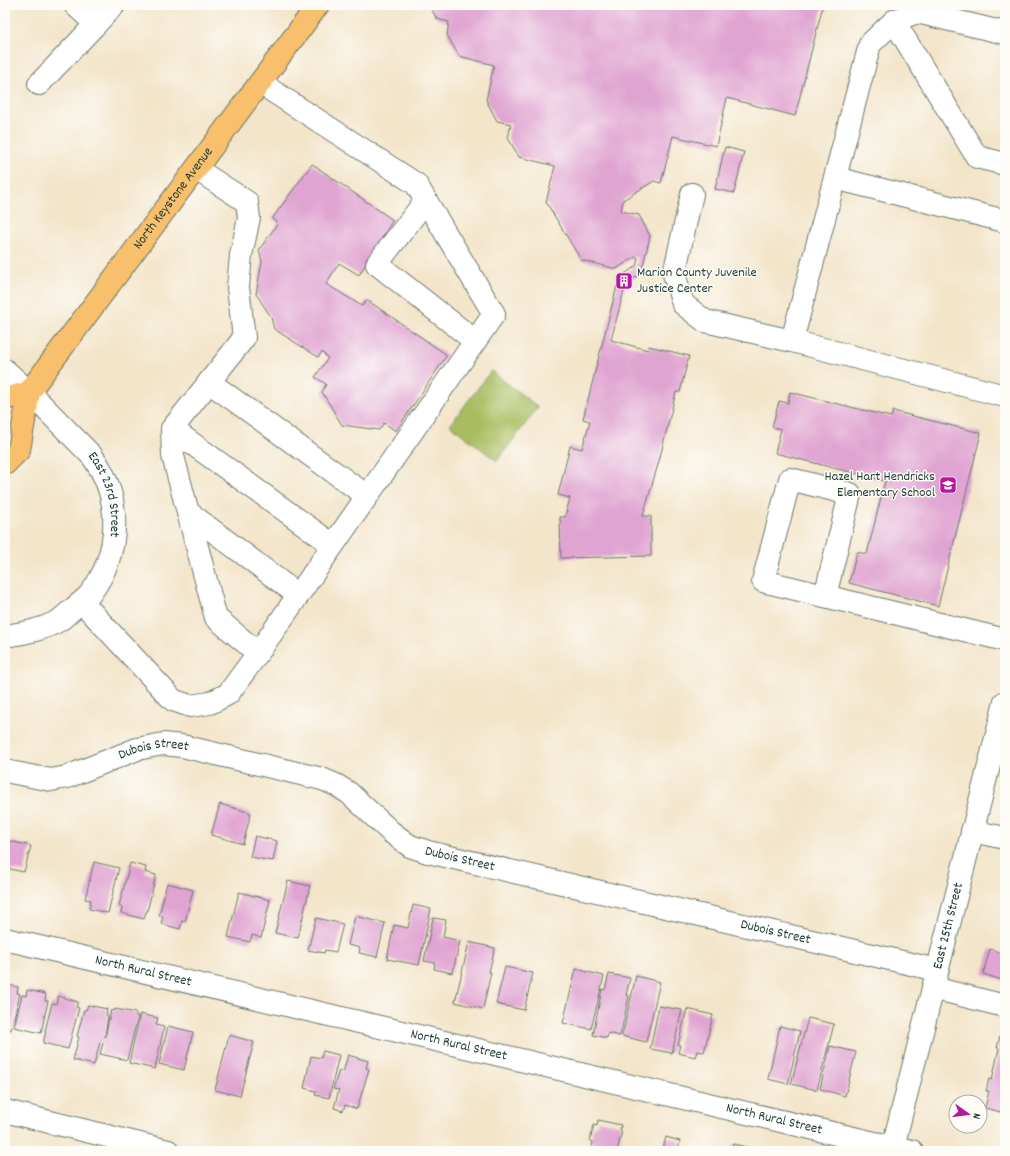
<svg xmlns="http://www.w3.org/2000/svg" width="1010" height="1156" font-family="Dekko,sans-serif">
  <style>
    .green { fill: #a9bd61; stroke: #647d4a }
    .building { fill: #e0a4d2 }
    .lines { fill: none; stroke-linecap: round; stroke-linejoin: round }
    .minor-casing { stroke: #697868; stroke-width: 24 }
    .major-casing { stroke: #697868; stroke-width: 24 }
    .minor { stroke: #fff; stroke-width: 22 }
    .major { stroke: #f8bf6c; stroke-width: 22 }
    .labels { text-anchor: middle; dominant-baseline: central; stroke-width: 3; stroke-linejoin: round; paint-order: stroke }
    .street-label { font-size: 14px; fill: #1f3d34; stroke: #fdfcf7 }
    .poi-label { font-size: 14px; fill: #1f3d34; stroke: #fdfcf7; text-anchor: start }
  </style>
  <rect width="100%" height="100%" fill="#fdfcf7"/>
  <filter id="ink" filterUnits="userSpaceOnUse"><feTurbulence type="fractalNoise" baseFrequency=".025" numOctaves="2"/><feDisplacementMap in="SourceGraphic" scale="8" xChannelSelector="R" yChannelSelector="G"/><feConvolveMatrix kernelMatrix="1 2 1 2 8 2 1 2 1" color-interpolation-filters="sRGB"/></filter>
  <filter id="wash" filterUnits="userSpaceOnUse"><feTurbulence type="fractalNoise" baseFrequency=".012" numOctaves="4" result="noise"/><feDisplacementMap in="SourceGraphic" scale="16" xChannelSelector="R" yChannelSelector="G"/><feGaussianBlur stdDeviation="0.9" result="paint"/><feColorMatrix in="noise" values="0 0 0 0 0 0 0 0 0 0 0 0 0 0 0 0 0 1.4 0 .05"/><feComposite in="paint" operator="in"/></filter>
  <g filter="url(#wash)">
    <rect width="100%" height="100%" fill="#f3e5ca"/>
    <path class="green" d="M491 371 538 407 497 461 450 425Z"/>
    <g id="blocks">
      <path class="building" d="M429 5H823L795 116 727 98 716 146 673 136 661 183 654 181 623 200 621 211 639 215 650 236 641 274 626 283 611 340 648 350 649 346 689 356 680 392H676L659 461 643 516H651V556L561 558 560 517H565L570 498 558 495 570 446 582 449 590 421 583 419 619 278 636 266 638 258 635 257 616 269 581 260 546 202 555 166 519 157 508 138 511 124 497 121 486 100 494 65 459 56 447 35 449 22 437 19Z
        M725 147 744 152 734 193 715 189Z
        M312 164 393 220 359 275 339 263 326 284 362 306 367 300 447 355 396 431 384 423 379 430 342 425 322 392 326 384 315 377 328 358 322 352 318 357 274 329 271 317 256 294 262 262 259 250 278 223 272 219Z
        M790 392 891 417 893 411 981 433 938 606 849 583 857 552 867 554 885 481 775 453 781 429 772 427 779 401 788 403Z
        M220 804 251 813 243 844 211 835Z
        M255 836 277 841 273 861 250 857Z
        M5 840 31 846 24 872 5 868Z
        M94 862 119 868 108 913 89 909 91 900 85 899Z
        M130 863 146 867 145 872 156 875 147 912H146L144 919 121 913 122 907 119 906Z
        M1004 875H1005V887H1001Z
        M288 881 310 886 298 938 275 933Z
        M167 883 193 890 185 922 182 921 180 929 161 924 163 916H159Z
        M239 892 270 900 261 938 252 935 250 942 228 937Z
        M413 905 431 909 419 965 387 959 394 925 408 928Z
        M355 916 385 923 377 957 359 953 360 948 348 945Z
        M316 918 343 924 336 952 325 950 324 953 308 950Z
        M433 918 446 920 443 937 460 941 454 967H453L452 973 434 969 435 963 424 961Z
        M469 942 495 948 489 972H491L483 1009 455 1002Z
        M990 949 1005 954V981L983 974Z
        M505 967 533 973 524 1010 496 1004Z
        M576 969 604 976 591 1029 563 1023Z
        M609 974 630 978 626 995 629 996 620 1036 608 1033 607 1038 593 1035 602 989 605 990Z
        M636 976 660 982 646 1042 622 1036Z
        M5 984 18 987 17 993 20 994 11 1030 5 1029Z
        M27 990 46 994 45 1001H48L41 1033 14 1027 22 995 26 996Z
        M58 996 78 1002 76 1007 79 1008 68 1049 43 1043 46 1031H45L52 1003 56 1004Z
        M88 1005 107 1009 106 1015 108 1016 105 1037 111 1010 115 1011V1009L136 1013V1016H138L127 1060 100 1054 103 1043 100 1042 94 1065 73 1060 79 1037 77 1036 84 1010H86Z
        M659 1006 682 1010 672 1053 650 1049Z
        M687 1009 713 1015 704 1052 697 1051 695 1057 678 1053 680 1045H678Z
        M140 1014 158 1018 156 1025 164 1027 155 1069 129 1063Z
        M808 1018 834 1024 817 1090 791 1084Z
        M168 1026 193 1032 184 1070 159 1064Z
        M780 1026 800 1031 788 1084 768 1079Z
        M1004 1029H1005V1113L985 1108 989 1091H986L989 1079 992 1080 999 1048H997L1000 1036 1003 1037Z
        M229 1035 254 1042 240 1096 215 1090Z
        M830 1046 856 1052 845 1096 820 1089Z
        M323 1051 339 1055 329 1098 315 1095 316 1091 304 1088 311 1056 321 1058Z
        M348 1055 368 1061 366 1068 369 1069 357 1109 345 1105 343 1111 334 1108 339 1090 333 1089 339 1071 343 1072Z
        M598 1120 621 1125 620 1131H622L617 1151H591L593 1142 590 1141 594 1125 597 1126Z
        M666 1137 680 1141 678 1151H658L659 1148 663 1149Z
        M733 1144 759 1150V1151H731Z"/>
    </g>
  </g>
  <g filter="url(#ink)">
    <use href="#blocks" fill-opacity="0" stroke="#697868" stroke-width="1"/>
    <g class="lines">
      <defs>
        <g id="minor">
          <path d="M75 5 96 24"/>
          <path d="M894 21 977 157 1005 164"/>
          <path d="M1005 33 917 12 894 21 870 44 792 341 1005 396"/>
          <path d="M39 84 114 5"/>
          <path d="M196 169 247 202 249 218 241 255 238 287 244 338 172 429 173 456 216 618 258 653"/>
          <path d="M835 178 1005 221"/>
          <path d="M692 194 674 274 683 304 705 321 792 341"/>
          <path d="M426 200 377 264 475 341"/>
          <path id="s1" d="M5 370 29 392 92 456C123 498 121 553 90 594 85 600 79 604 74 608 69 612 65 616 60 620 43 630 24 633 5 636"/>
          <path d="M209 382 367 496"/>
          <path d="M172 429 333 545"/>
          <path d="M188 512 298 595"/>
          <path d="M825 596 850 494 790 479 763 581 1005 640"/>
          <path d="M82 602 173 700 190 706 210 703 228 694 258 653 494 314 416 184 260 83"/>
          <path id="s2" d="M5 771 51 780 67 777 137 749 163 744 182 746 322 779 336 785 349 793 391 832 410 846 428 852 937 970"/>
          <path d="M972 831 1005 838"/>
          <path id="s3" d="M5 939 866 1141 912 1151"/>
          <path d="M933 988 1005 1006"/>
          <path d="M5 1111 168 1151"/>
          <path id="s4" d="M892 1151 1005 702"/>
        </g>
        <g id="major">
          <path d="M5 399 29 392"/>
          <path id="s5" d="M5 464 19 450 29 392 318 5"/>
        </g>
      </defs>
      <use href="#minor" class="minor-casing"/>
      <use href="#major" class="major-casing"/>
      <use href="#minor" class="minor"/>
      <use href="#major" class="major"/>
    </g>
  </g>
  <defs>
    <symbol id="building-square" viewBox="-11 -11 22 22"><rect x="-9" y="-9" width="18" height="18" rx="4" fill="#b5179e" stroke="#fdfcf7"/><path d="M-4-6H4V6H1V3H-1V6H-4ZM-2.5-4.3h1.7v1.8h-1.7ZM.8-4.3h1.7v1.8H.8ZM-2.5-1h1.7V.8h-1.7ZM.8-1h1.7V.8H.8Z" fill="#fff"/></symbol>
    <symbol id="school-square" viewBox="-11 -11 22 22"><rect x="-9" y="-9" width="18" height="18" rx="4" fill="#b5179e" stroke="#fdfcf7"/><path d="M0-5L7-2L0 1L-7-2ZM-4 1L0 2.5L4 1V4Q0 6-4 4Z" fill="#fff"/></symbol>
  </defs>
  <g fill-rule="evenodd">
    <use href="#building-square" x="614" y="271" width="20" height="20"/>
    <use href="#school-square" x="938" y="475" width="20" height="20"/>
  </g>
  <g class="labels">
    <g class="street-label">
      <text stroke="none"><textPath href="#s5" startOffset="320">North Keystone Avenue</textPath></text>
      <text stroke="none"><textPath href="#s1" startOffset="164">East 23rd Street</textPath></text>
      <text stroke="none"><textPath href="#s2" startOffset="155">Dubois Street</textPath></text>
      <text stroke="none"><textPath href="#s2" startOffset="491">Dubois Street</textPath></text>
      <text stroke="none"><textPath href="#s4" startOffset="232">East 25th Street</textPath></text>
      <text stroke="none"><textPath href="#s2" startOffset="815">Dubois Street</textPath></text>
      <text stroke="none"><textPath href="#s3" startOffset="142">North Rural Street</textPath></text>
      <text stroke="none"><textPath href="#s3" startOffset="466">North Rural Street</textPath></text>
      <text stroke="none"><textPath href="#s3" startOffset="790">North Rural Street</textPath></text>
    </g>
    <g class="poi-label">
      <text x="637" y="273">Marion County Juvenile<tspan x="637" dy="16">Justice Center</tspan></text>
      <text x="935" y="477" text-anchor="end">Hazel Hart Hendricks<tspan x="935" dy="16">Elementary School</tspan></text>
    </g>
  </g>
  <rect width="1010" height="1156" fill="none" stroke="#fdfcf7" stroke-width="20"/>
  <g transform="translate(968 1114) rotate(104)"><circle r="19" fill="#fdfcf7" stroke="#a4b0a9"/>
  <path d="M0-3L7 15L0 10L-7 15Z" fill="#b5179e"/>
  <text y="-6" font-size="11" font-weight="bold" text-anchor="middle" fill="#1f3d34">N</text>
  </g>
</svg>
